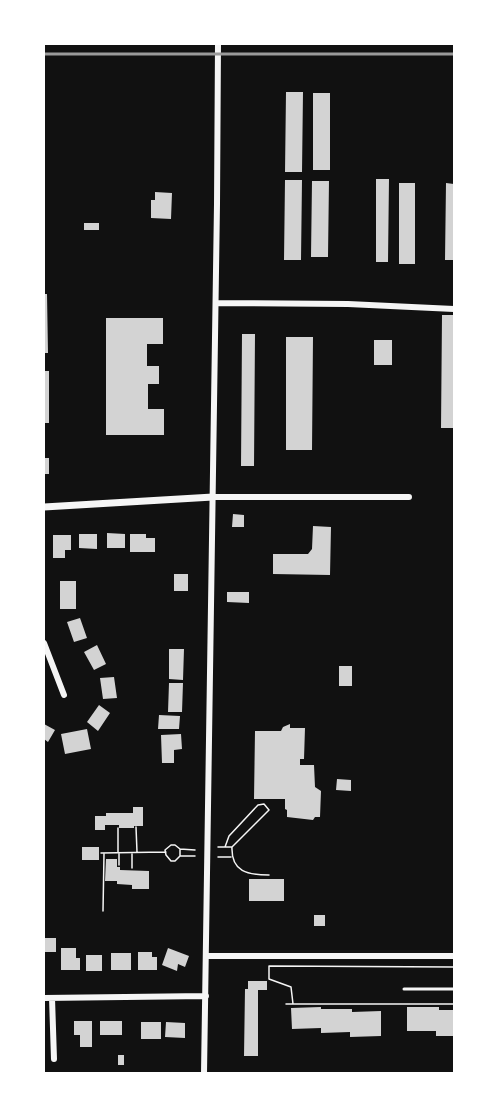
<svg xmlns="http://www.w3.org/2000/svg" width="498" height="1117" font-family="'Fira Sans',sans-serif">
  <style>
    .building { fill: #d3d3d3 }
    .lines { fill: none; stroke-linecap: round; stroke-linejoin: round }
    .path { stroke: #f5f5f5; stroke-width: 1.5 }
    .service { stroke: #f5f5f5; stroke-width: 3 }
    .minor { stroke: #f5f5f5; stroke-width: 6 }
    .tertiary { stroke: #f5f5f5; stroke-width: 7 }
    .rail { stroke: #9a9a9a; stroke-width: 3 }
  </style>
  <rect width="100%" height="100%" fill="#111"/>
  <path class="building" d="M286 92H303L302 172H285Z
    M313 93H330V170H313Z
    M376 179H389L388 262H376Z
    M285 180H302L301 260H284Z
    M312 181H329L328 257H311Z
    M399 183H415V264H399Z
    M446 183 454 184V260H445Z
    M155 192 172 193 171 219 151 218V200H155Z
    M84 223H99V230H84Z
    M44 294H47L48 353H44Z
    M442 315H454V428H441Z
    M106 318H163V344H147V366H159V384H148V409H164V435H106Z
    M242 334H255L254 466H241Z
    M286 337H313L312 450H286Z
    M374 340H392V365H374Z
    M44 371H49V423H44Z
    M44 458H49V474H44Z
    M233 514 244 515V527H232Z
    M313 526 331 527 330 575 273 574V554H308L312 549Z
    M107 533 125 534V548H107Z
    M79 534H97V549L79 548Z
    M130 534H146V538H155V552H130Z
    M53 535H71V550H65V558H53Z
    M174 574H188V591H174Z
    M60 581H76V609H60Z
    M227 592H249V603L227 602Z
    M80 618 87 638 74 642 67 622Z
    M97 645 106 664 94 670 84 652Z
    M169 649H184L183 680 169 679Z
    M339 666H352V686H339Z
    M114 677 117 698 103 699 100 678Z
    M169 683H183L182 712H168Z
    M99 705 110 713 98 731 87 722Z
    M159 715 180 716 179 729H158Z
    M44 724 55 730 48 742 44 739Z
    M290 724V728H305L304 759H300V765H314L315 787 321 791 320 817H315L313 820 287 817V810L285 809V799H254L255 731H281L283 727Z
    M87 729 91 749 65 754 61 734Z
    M181 734 182 749 174 750V763H162L161 735Z
    M337 779 351 780V791L336 790Z
    M133 807H143V826H134V828H119V825H105V830H95V816H106V813H133Z
    M82 847H99V860H82Z
    M106 859H117V867H120V870L149 871V889H132V885L117 884V881H105Z
    M249 879H284V901H249Z
    M314 915H325V926H314Z
    M44 938H56V952H44Z
    M61 948H76V958H80V970H61Z
    M168 948 189 956 185 967 178 964 177 971 162 965Z
    M138 952H152V957H157V970H138Z
    M111 953H131V970H111Z
    M86 955H102V971H86Z
    M248 981H267V990H258V1056H244L245 989H248Z
    M321 1007V1009H352V1012L381 1011V1036L350 1037V1032L321 1033V1028L292 1029 291 1008Z
    M407 1007H439V1010H454V1036H436V1031H407Z
    M74 1021H92V1047H80V1035H74Z
    M100 1021H122V1035H100Z
    M141 1022H161V1039H141Z
    M166 1022 185 1023V1038L165 1037Z
    M118 1055H124V1065H118Z"/>
  <g class="lines">
    <path class="path" d="M136 827 137 852
      M118 828V852
      M218 847H232
      M225 847 229 836 258 805 264 804 269 810 232 847C231 872 248 875 269 875
      M180 849V856L175 861H171L166 855 165 850 171 845H175L180 849 195 850
      M101 853 166 852
      M119 854V865
      M181 856H195
      M218 857H231
      M132 868V854
      M103 911 104 854
      M286 1004H454
      M293 1004 291 987 269 979V966L454 967"/>
    <path class="service" d="M404 989H454"/>
    <path class="minor" d="M216 303 348 304 454 309
      M213 497H409
      M44 643 64 695
      M206 956H454
      M44 998 206 996
      M52 998 54 1059
      M204 1074 217 204 218 44"/>
    <path class="tertiary" d="M44 507 213 497"/>
    <path class="rail" d="M44 54H454"/>
  </g>
  <rect width="498" height="1117" fill="none" stroke="#ffffff" stroke-width="90"/>
</svg>
